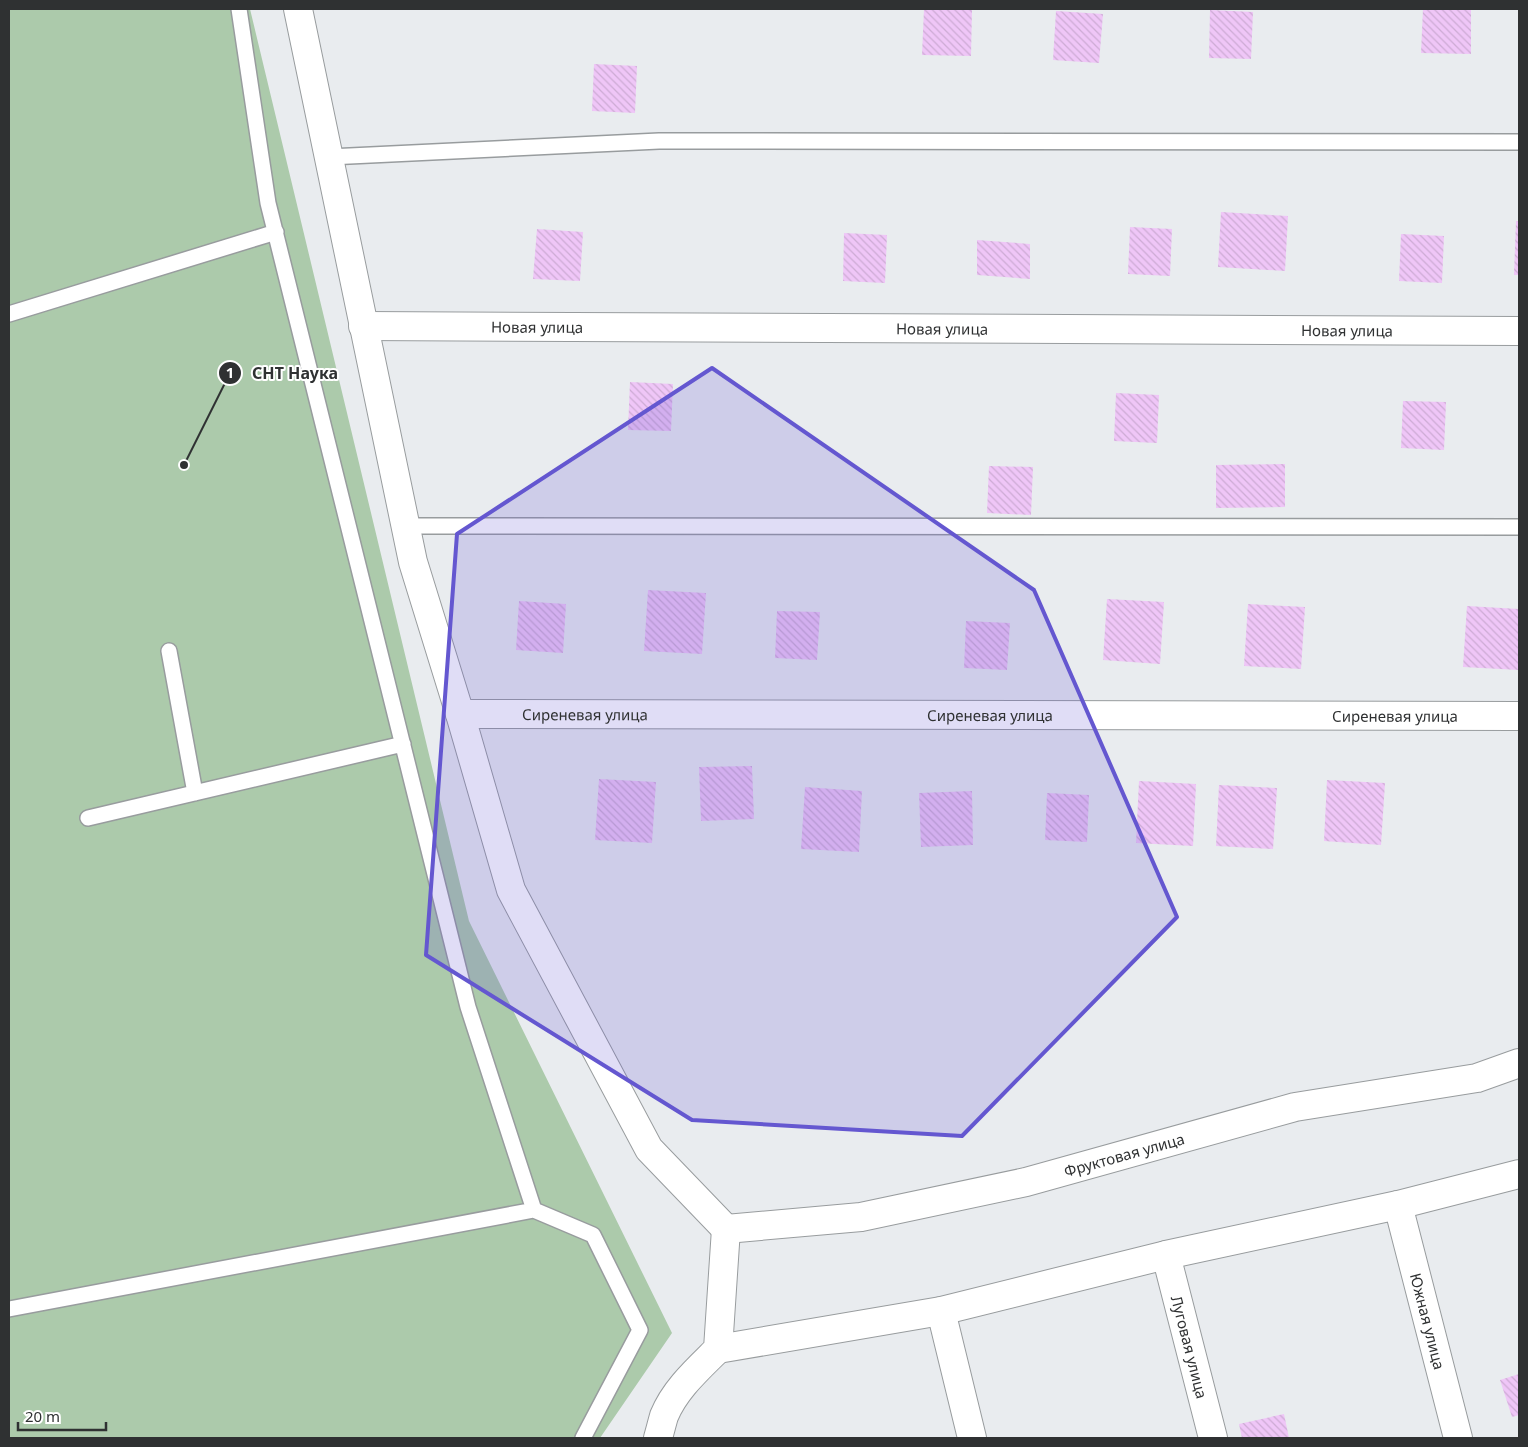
<svg xmlns="http://www.w3.org/2000/svg" width="1528" height="1447" font-family="'Noto Sans',sans-serif">
  <style>
    .green { fill: #accaab }
    .building { fill: url(#building-back-hatch) }
    .lines { fill: none; stroke-linecap: round; stroke-linejoin: round }
    .service-casing { stroke: #989c9e; stroke-width: 18 }
    .minor-casing { stroke: #989c9e; stroke-width: 30 }
    .service { stroke: #fff; stroke-width: 15 }
    .minor { stroke: #fff; stroke-width: 28 }
    .marked { fill: #6457d0; fill-opacity: 0.2; stroke: #6457d0; stroke-width: 4; stroke-linejoin: round }
    .labels { text-anchor: middle; dominant-baseline: central; stroke-width: 4; stroke-linejoin: round; paint-order: stroke }
    .street-label { font-size: 15px; fill: #2f3132; stroke: #fff }
    .leader { fill: none; stroke: #2f3132; stroke-width: 2 }
    .callout-dot { fill: #2f3132; stroke: #fff; stroke-width: 2 }
    .mark-label { font-size: 15px; text-anchor: middle; font-weight: bold; fill: #fff }
    .callout-label { font-size: 16px; text-anchor: middle; font-weight: bold; fill: #2f3132; stroke: #fff; stroke-width: 4; stroke-linejoin: round; paint-order: stroke }
  </style>
  <defs>
    <pattern id="building-back-hatch" width="6" height="6" patternUnits="userSpaceOnUse" patternTransform="scale(1.25)"><rect width="6" height="6" fill="#efc6f7"/><path d="M-1 5l2 2M0 0l6 6M5-1l2 2" fill="none" stroke="#cdabd4"/></pattern>
  </defs>
  <rect width="100%" height="100%" fill="#e9ecef"/>
  <path class="green" d="M9 9H250L469 921 672 1333 600 1438H9Z"/>
  <path class="building" d="M924 9H972L971 56 922 55Z
    M1423 9H1471V54L1421 53Z
    M1210 10 1253 12 1251 59 1209 58Z
    M1056 11 1103 14 1099 63 1053 60Z
    M594 64 637 66 635 113 592 111Z
    M1221 212 1288 216 1285 271 1218 267Z
    M1516 221H1519V275H1514Z
    M1130 227 1172 229 1170 276 1128 274Z
    M537 229 583 232 580 281 533 279Z
    M844 233 887 235 885 283 843 281Z
    M1401 234 1444 236 1442 283 1399 281Z
    M977 240 1030 244V279L977 275Z
    M630 382 673 384 671 431 628 430Z
    M1116 393 1159 395 1157 443 1114 441Z
    M1403 401 1446 402 1444 450 1401 448Z
    M1285 464V507L1216 508V465Z
    M989 466 1033 467 1031 515 987 513Z
    M648 590 706 593 702 654 644 651Z
    M1107 599 1164 602 1160 664 1103 660Z
    M519 601 566 604 563 653 516 650Z
    M1248 604 1305 607 1301 669 1244 666Z
    M1467 606 1519 609V670L1463 667Z
    M777 611 820 612 817 660 775 658Z
    M966 621 1010 623 1007 670 964 668Z
    M752 766 754 819 701 821 699 767Z
    M599 779 656 782 652 843 595 840Z
    M1327 780 1385 783 1381 845 1324 841Z
    M1139 781 1196 784 1193 846 1136 843Z
    M1219 785 1277 788 1273 849 1216 846Z
    M805 787 862 791 859 852 801 849Z
    M972 791 973 845 921 847 919 793Z
    M1047 793 1089 795 1087 842 1045 840Z
    M1519 1374V1415L1512 1417 1500 1380Z
    M1284 1414 1289 1438H1242L1239 1424Z"/>
  <g class="lines">
    <defs>
      <path id="service" d="M239 9 268 203 468 1007 534 1210 593 1235 640 1330 583 1438
        M329 157 659 141 1519 142
        M9 314 276 232
        M405 526 1519 527
        M169 651 195 793
        M88 818 403 744
        M9 1309 534 1210"/>
      <g id="minor">
        <path d="M298 9 413 562 460 714 511 890 649 1149 726 1229"/>
        <path id="s1" d="M363 326 1519 331"/>
        <path id="s2" d="M460 714 1519 716"/>
        <path id="s3" d="M1398 1205 1458 1438"/>
        <path id="s4" d="M726 1229 861 1217 1026 1182 1295 1107 1477 1078 1519 1063"/>
        <path id="s5" d="M1166 1255 1213 1438"/>
        <path d="M941 1311 972 1438"/>
        <path d="M718 1349 941 1311 1166 1255 1398 1205 1519 1174"/>
        <path d="M658 1438C660 1431 662 1423 664 1416 675 1389 698 1369 718 1349L726 1229"/>
      </g>
    </defs>
    <use href="#service" class="service-casing"/>
    <use href="#minor" class="minor-casing"/>
    <use href="#service" class="service"/>
    <use href="#minor" class="minor"/>
  </g>
  <path class="marked" d="M712 368 1034 590 1177 917 962 1136 692 1120 426 955 457 534Z"/>
  <g class="labels">
    <g class="street-label">
      <text stroke="none"><textPath href="#s1" startOffset="174">Новая улица</textPath></text>
      <text stroke="none"><textPath href="#s1" startOffset="579">Новая улица</textPath></text>
      <text stroke="none"><textPath href="#s1" startOffset="984">Новая улица</textPath></text>
      <text stroke="none"><textPath href="#s2" startOffset="125">Сиреневая улица</textPath></text>
      <text stroke="none"><textPath href="#s2" startOffset="530">Сиреневая улица</textPath></text>
      <text stroke="none"><textPath href="#s2" startOffset="935">Сиреневая улица</textPath></text>
      <text stroke="none"><textPath href="#s4" startOffset="406">Фруктовая улица</textPath></text>
      <text stroke="none"><textPath href="#s3" startOffset="120">Южная улица</textPath></text>
      <text stroke="none"><textPath href="#s5" startOffset="95">Луговая улица</textPath></text>
    </g>
  </g>
  <path class="leader" d="M184 465L230 373"/>
  <g class="callout-dot">
    <circle cx="184" cy="465" r="5"/>
    <circle cx="230" cy="373" r="12"/>
  </g>
  <g class="mark-label">
    <text x="230" y="378">1</text>
  </g>
  <g class="callout-label">
    <text x="295" y="379">СНТ Наука</text>
  </g>
  <rect width="1528" height="1447" fill="none" stroke="#2f3132" stroke-width="20"/>
  <path d="M18 1422v8h88v-8" fill="none" stroke="#2f3132" stroke-width="2.5"/>
  <text x="25" y="1422" font-size="15" fill="#2f3132" stroke="#ffffff" stroke-width="4" paint-order="stroke">20 m</text>
</svg>
